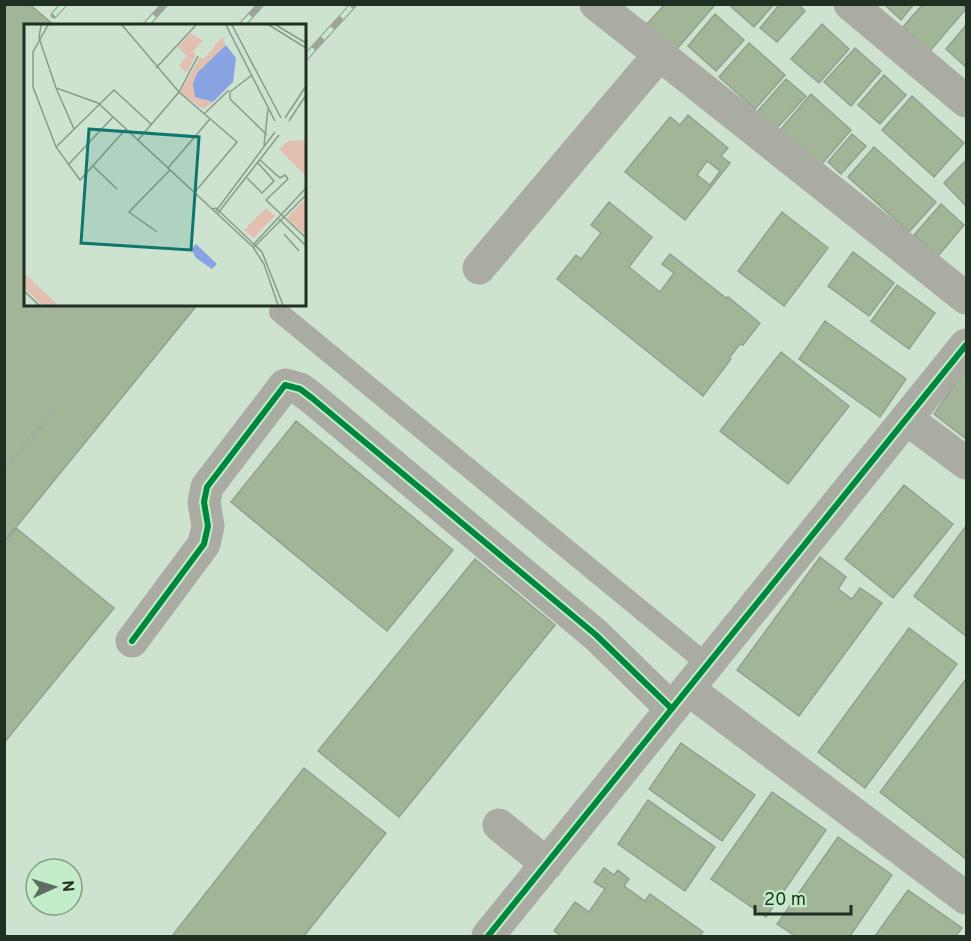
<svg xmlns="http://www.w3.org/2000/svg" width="971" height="941" font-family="Overpass,sans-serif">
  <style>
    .building { fill: #a2b597; stroke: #93a090; stroke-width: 1.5; fill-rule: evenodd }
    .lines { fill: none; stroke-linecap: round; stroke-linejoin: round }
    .path { stroke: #a4aba0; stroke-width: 4; stroke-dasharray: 4.5 4.5; stroke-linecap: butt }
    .lane { stroke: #aaaba3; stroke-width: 20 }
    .street { stroke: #aaaba3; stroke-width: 33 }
    .rail-casing { stroke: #9da49a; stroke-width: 7 }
    .rail { stroke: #c3edc9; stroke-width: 4.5; stroke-dasharray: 14; stroke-linecap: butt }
    .cycleway-casing { stroke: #c3edc9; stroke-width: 10 }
    .cycleway { stroke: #00873e; stroke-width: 6 }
    .inset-road { fill: none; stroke: #879b8a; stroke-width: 1.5 }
    .view { fill: #0f766e; fill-opacity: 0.15; stroke: #0f766e; stroke-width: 3 }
    .inset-edge { fill: none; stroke: #1f2f21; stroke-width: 3 }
  </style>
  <rect width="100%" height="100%" fill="#cde3d0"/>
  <path class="building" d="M4 4H29L55 26H26V304H198L4 542Z
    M665 4H711L714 6 676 50 647 24Z
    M728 4H774L754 27Z
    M780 4H798L805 11 777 42 760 28Z
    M884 4H914L901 20Z
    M923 4H962L966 9 930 51 903 27Z
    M715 14 744 40 716 71 688 46Z
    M822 24 849 49 819 83 791 59Z
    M966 25V67L946 49Z
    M749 43 785 75 755 109 719 77Z
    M855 48 881 71 851 106 824 82Z
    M884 75 906 95 880 124 858 105Z
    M786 79 806 96 776 129 757 112Z
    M811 94 851 130 820 166 780 130Z
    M912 96 964 143 934 177 882 130Z
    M688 115 728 148 721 156 730 163 685 220 625 172 670 117 680 125ZM707 161 720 171 710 185 697 175Z
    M852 134 866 146 841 174 828 162Z
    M874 147 936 202 909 232 848 177Z
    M966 160V206L944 183Z
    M609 202 652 237 629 267 660 292 674 273 662 264 670 254 726 298 728 297 760 323 743 345 740 344 729 358 731 359 703 396 557 279 576 255 581 259 601 233 591 225Z
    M941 204 964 225 938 256 914 235Z
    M782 212 828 248 784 306 738 271Z
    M853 252 894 283 869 316 828 286Z
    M897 285 935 313 909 349 871 321Z
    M825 321 906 379 880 417 799 359Z
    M781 352 849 406 788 484 720 431Z
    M966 369V439L934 414Z
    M296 421 453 550 387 631 231 502Z
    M904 485 953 524 893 598 845 559Z
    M966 526V636L914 596Z
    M16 528 114 608 4 743V542Z
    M820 557 846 577 838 589 852 599 860 588 882 603 799 716 737 670Z
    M475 559 555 625 399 817 318 751Z
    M909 628 957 664 865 788 818 752Z
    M966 679V859L880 792Z
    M681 743 755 795 722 841 649 789Z
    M304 768 386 833 304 936H172Z
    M772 792 826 830 766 917 711 879Z
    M648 800 715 847 685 891 618 844Z
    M838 837 892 875 850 936H795L777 924Z
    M604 868 614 875 618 870 629 879 624 886 645 901 650 894 703 932 700 936H561L554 931 575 902 589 912 605 889 594 882Z
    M908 890 962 928 956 936H875Z"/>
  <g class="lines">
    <path class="path" d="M4 471 54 410"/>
    <path class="lane" d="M279 312 708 665"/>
    <path class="street" d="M596 4 966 298
      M850 4 966 101
      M479 268 659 55
      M907 419 966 463
      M132 641 204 544 208 526 204 502 207 487 285 385 300 389 312 398 596 635 672 709
      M688 689 966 898
      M499 825 547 864
      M488 936 966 345"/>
    <defs>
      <path id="rail" d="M54 15 64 4
        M145 26 165 4
        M241 26 261 4
        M304 59 354 4"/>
    </defs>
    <use href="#rail" class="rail-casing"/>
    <use href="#rail" class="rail"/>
    <defs>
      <path id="cycleway" d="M132 641 204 544 208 526 204 502 207 487 285 385 300 389 312 398 596 635 672 709
        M488 936 966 345"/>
    </defs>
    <use href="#cycleway" class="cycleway-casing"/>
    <use href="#cycleway" class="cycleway"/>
  </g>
  <g transform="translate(24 24)">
    <rect width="282" height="282" fill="#cde3d0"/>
    <path d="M0 249 34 281H18L0 264Z" fill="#e3bfb0"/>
    <path d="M167 9 179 17 169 27 172 30 163 49 155 42 163 32 154 23ZM198 13 202 21 173 49 180 76 189 78 179 85 156 69 176 33 180 35ZM282 116V152L255 125 264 117ZM282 174V212L263 194ZM242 184 251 192 229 214 220 206Z" fill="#e3bfb0"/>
    <path d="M202 21 212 34 209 58 189 78 171 73 169 60 173 49ZM172 220 193 240 188 245 172 234 167 225Z" fill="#87a3e2"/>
    <path class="inset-road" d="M17 1 15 14 32 64 74 79 229 223 240 240 254 281M24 1 9 28V63L32 123 56 156 102 105M98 1 155 68 213 118 170 169M202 1 251 97M208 1 257 94M245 1 282 24M252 1 282 19M132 44 172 1M228 51 206 68V75L243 111M32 64 50 105M180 90 205 66M261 94 282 62M265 97 282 71M114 116 155 68 174 32M240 121 244 85M32 123 90 66 127 100M236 136 256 154 261 151 264 155 242 176 282 214M44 141 89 93M69 142 93 165M144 144 186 95M223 154 238 169 250 157 234 139M188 185 192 184 238 228 259 281M192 187 251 108M194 189 255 111M255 195 282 222M133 208 105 188 146 146M260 210 275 227M229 221 282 164M230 223 282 171M0 267 15 281"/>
    <path class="view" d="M65 105 175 113 167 226 57 219Z"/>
    <rect width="282" height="282" class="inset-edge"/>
  </g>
  <rect width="971" height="941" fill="none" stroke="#1f2f21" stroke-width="12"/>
  <g transform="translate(54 887) rotate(86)"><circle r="28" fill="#c3edc9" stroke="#81a186" stroke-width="1.5"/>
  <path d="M0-4.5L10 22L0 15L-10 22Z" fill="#5c6e5e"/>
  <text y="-9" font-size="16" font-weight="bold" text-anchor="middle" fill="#1f2f21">N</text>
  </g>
  <path d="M755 905v9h96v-9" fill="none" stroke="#1f2f21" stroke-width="3"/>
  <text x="764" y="905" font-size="18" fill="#1f2f21" stroke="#c3edc9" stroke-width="4.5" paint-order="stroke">20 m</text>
</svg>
